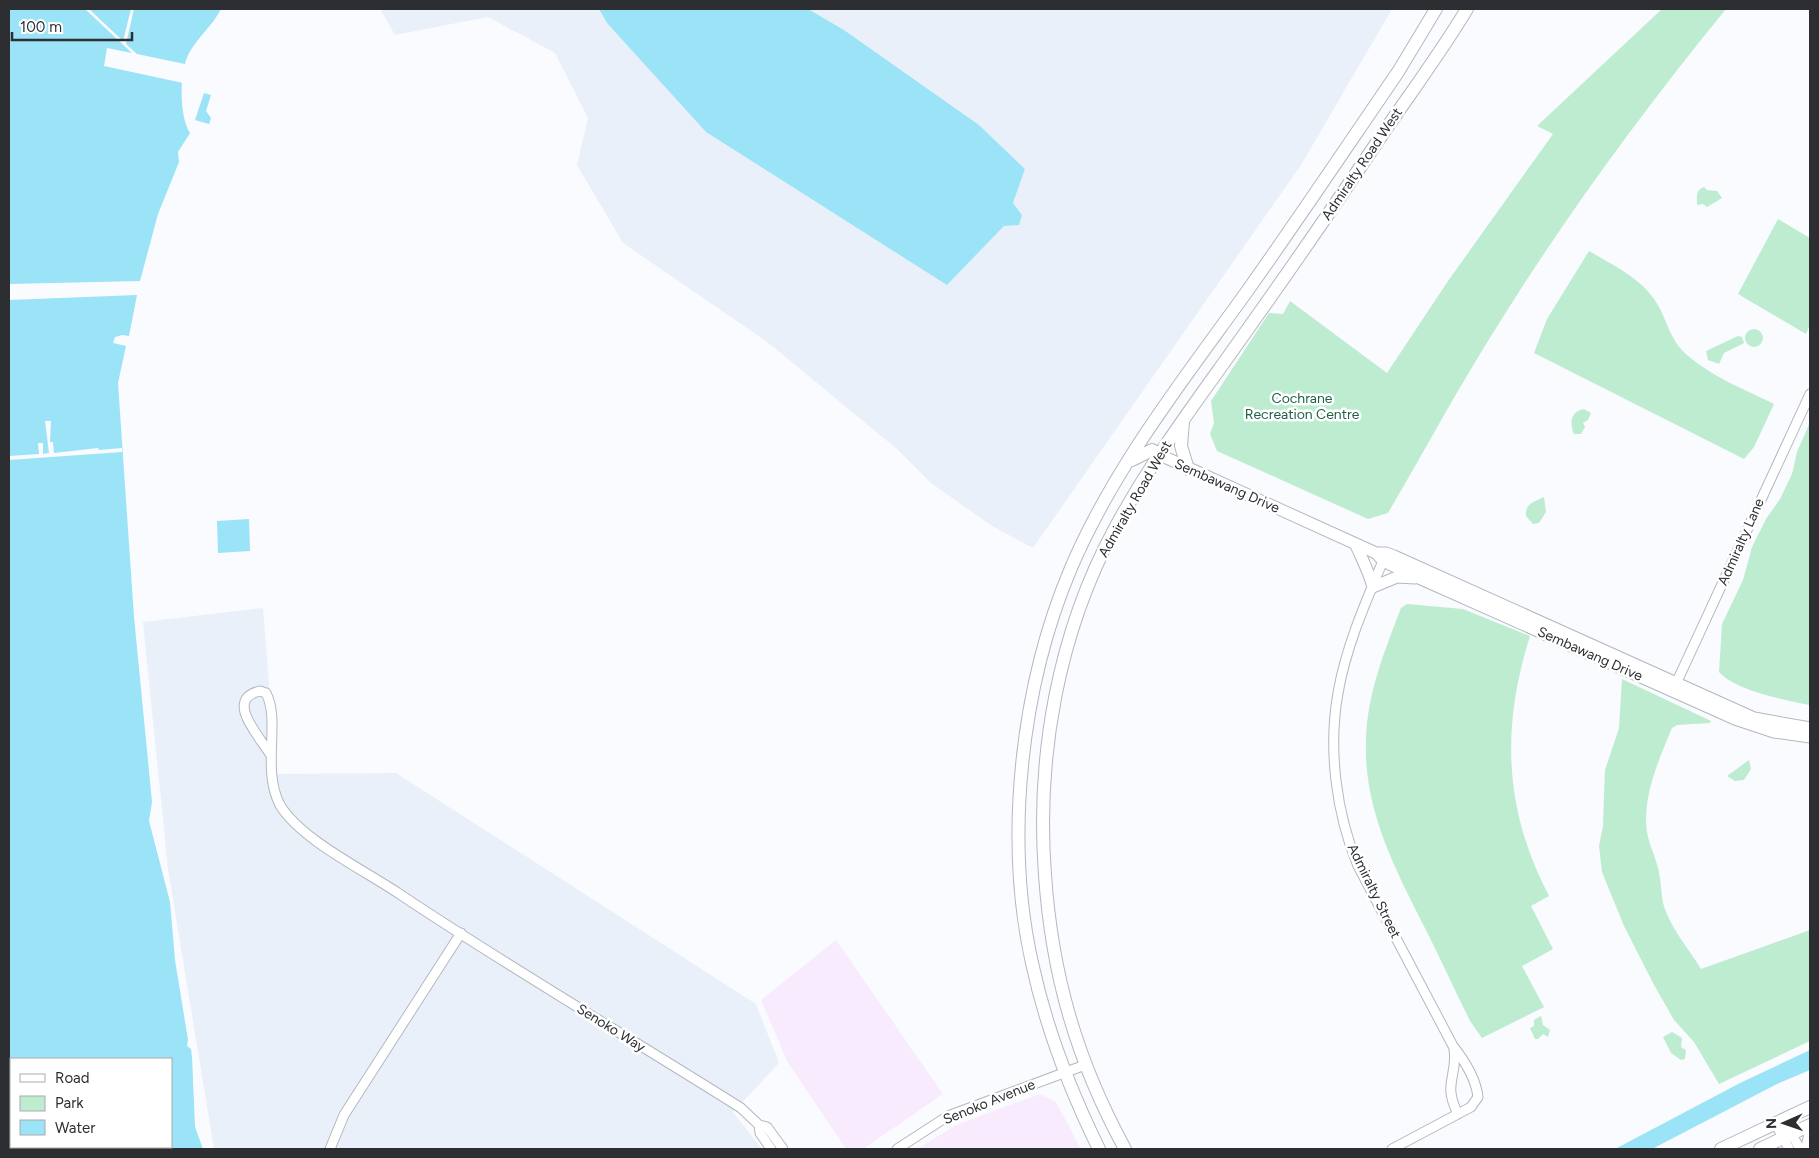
<svg xmlns="http://www.w3.org/2000/svg" width="1819" height="1158" font-family="Figtree,sans-serif">
  <style>
    .commercial { fill: #f9ebfe }
    .built { fill: #eaf0f9 }
    .green { fill: #bdecd1 }
    .water { fill: #9be3f6; fill-rule: evenodd }
    .pier { fill: #f9fbfe }
    .lines { fill: none; stroke-linecap: round; stroke-linejoin: round }
    .minor-casing { stroke: #b3b8bf; stroke-width: 11 }
    .secondary-casing { stroke: #b3b8bf; stroke-width: 13 }
    .primary-casing { stroke: #b3b8bf; stroke-width: 14 }
    .minor { stroke: #fff; stroke-width: 9 }
    .secondary { stroke: #fff; stroke-width: 11 }
    .primary { stroke: #fff; stroke-width: 12 }
    .labels { text-anchor: middle; dominant-baseline: central; stroke-width: 5; stroke-linejoin: round; paint-order: stroke }
    .street-label { font-size: 14px; fill: #2c2e31; stroke: #fff }
    .park-label { font-size: 14px; fill: #1e6143; stroke: #fff }
  </style>
  <rect width="100%" height="100%" fill="#f9fbfe"/>
  <path class="commercial" d="M836 940 943 1094 863 1149H846L787 1061 761 1000Z
    M1040 1094 1056 1102 1081 1149H917L956 1125Z"/>
  <path class="built" d="M380 9H599L607 23 947 285 1004 226 1022 215 1013 203 1025 169 979 125 844 30 808 9H1392L1301 165 1033 548 992 526 931 483 897 449 766 341 623 243 577 165 588 118 555 53 488 17 395 35Z
    M263 608 276 774 396 773 756 1004 779 1063 733 1112 762 1149H214L168 869 143 622Z"/>
  <path class="green" d="M1662 9H1726C1646 107 1570 210 1503 317 1462 381 1426 448 1388 513L1368 519 1217 451 1210 434 1214 423 1211 401 1269 313 1283 314 1290 301 1387 373 1448 281 1553 134 1537 126Z
    M1704 187 1707 190 1717 191 1722 198 1707 207 1703 204 1697 205C1697 198 1695 190 1704 187Z
    M1778 219 1810 238V325L1806 334 1738 294Z
    M1589 251C1611 264 1639 277 1654 299 1667 317 1669 340 1687 355 1712 377 1744 389 1774 404L1754 447 1744 459 1534 353 1547 319Z
    M1745 338a9 9 0 1 1 18 0a9 9 0 1 1-18 0Z
    M1738 336 1742 337 1744 343 1724 353 1719 364 1708 360 1706 351Z
    M1584 409 1591 413 1588 420 1583 423 1585 427 1581 434H1574C1569 423 1571 411 1584 409Z
    M1810 422V705C1785 700 1736 691 1719 672L1722 624 1743 580 1752 547 1766 519 1780 499 1792 474 1797 452Z
    M1544 497 1546 512 1539 523 1533 524 1526 516C1525 503 1534 502 1544 497Z
    M1407 604 1463 609 1530 636C1501 728 1504 810 1549 896L1531 906 1553 949 1522 966 1544 1007 1482 1038 1470 1021C1456 993 1443 964 1429 936 1398 874 1363 812 1366 740 1367 694 1385 650 1401 608Z
    M1622 679 1711 721 1710 723 1677 725 1672 728C1659 759 1642 797 1647 832 1649 844 1655 856 1658 868 1661 880 1661 891 1663 903 1669 926 1689 949 1701 969L1810 930V1041L1719 1084 1694 1042 1674 1020 1653 983 1624 926 1602 872 1599 846 1603 826 1605 770 1619 728Z
    M1749 760 1751 769 1744 780 1735 781 1727 776Z
    M1541 1016 1543 1025 1550 1030 1548 1037 1543 1034 1538 1039H1535L1530 1028 1534 1026V1020Z
    M1672 1032 1682 1038 1681 1047 1686 1050 1685 1059 1681 1060 1671 1053 1663 1037Z"/>
  <path class="water" d="M9 9H221C213 25 198 37 189 53 179 72 179 116 190 133L178 152 179 162 158 214 140 281 9 284Z
    M599 9H808L844 30 979 125 1025 169 1013 203 1022 215 1019 225 1004 226 947 285 706 132 607 23Z
    M204 93 211 95 206 111 211 118 209 124 195 120Z
    M137 295 129 336 122 335 115 337 113 343 126 346 118 383 134 617 152 802 149 821 170 902 175 960 188 1040 187 1046 191 1049 192 1057 195 1127 203 1149H9V300ZM11 1059H171V1147H11Z
    M249 519 250 551 218 553 217 521Z
    M1810 1050V1070L1777 1084 1652 1149H1615L1740 1083Z"/>
  <path class="pier" d="M85 9H89L123 41 131 9H134L126 44 137 54 185 64 183 83 104 66 107 48 132 53Z
    M45 421H51L50 442H53L54 453 98 448 99 450 122 448V452L9 460V456L39 454 38 443H43V454L49 453Z"/>
  <g class="lines">
    <defs>
      <path id="minor" d="M1385 556C1367 599 1346 646 1338 693 1328 749 1336 813 1358 866L1453 1046C1464 1060 1476 1079 1478 1097L1471 1107 1392 1149
        M1674 688 1810 394
        M270 754C259 736 224 699 260 691L266 693C281 721 261 769 280 805 300 839 364 870 398 893 510 968 627 1036 741 1108L759 1125 767 1127 783 1149
        M1454 1049C1458 1078 1442 1082 1458 1114
        M1783 1119 1800 1149
        M1775 1123 1789 1149
        M759 1125 760 1133 771 1149
        M330 1149 344 1115 461 933
        M897 1149 948 1116 1085 1065"/>
      <path id="secondary" d="M1160 455 1376 553 1383 561 1419 578 1735 719 1774 732 1810 737
        M1356 545C1362 559 1369 572 1373 587L1397 577 1415 578
        M1376 553H1386L1394 556 1754 718 1810 728"/>
      <path id="primary" d="M1183 421 1181 446 1188 469
        M1132 460 1152 450 1160 455
        M1099 1149C1070 1090 1046 1028 1032 963 1004 838 1021 686 1071 568 1114 467 1184 379 1248 290 1299 218 1348 145 1398 72L1436 9
        M1125 1149C1077 1061 1052 976 1045 875 1036 757 1058 633 1115 528 1154 456 1203 393 1250 326 1297 260 1343 193 1388 126 1415 87 1443 49 1467 9
        M1721 1149 1810 1107
        M1760 1149 1810 1125
        M1807 1149 1810 1136"/>
    </defs>
    <use href="#minor" class="minor-casing"/>
    <use href="#secondary" class="secondary-casing"/>
    <use href="#primary" class="primary-casing"/>
    <use href="#minor" class="minor"/>
    <use href="#secondary" class="secondary"/>
    <use href="#primary" class="primary"/>
  </g>
  <g class="labels">
    <g class="street-label">
      <text transform="translate(1362 164) rotate(-56)">Admiralty Road West</text>
      <text transform="translate(1227 486) rotate(24)">Sembawang Drive</text>
      <text transform="translate(1135 499) rotate(-60)">Admiralty Road West</text>
      <text transform="translate(1741 542) rotate(-66)">Admiralty Lane</text>
      <text transform="translate(1590 654) rotate(24)">Sembawang Drive</text>
      <text transform="translate(1374 891) rotate(64)">Admiralty Street</text>
      <text transform="translate(611 1028) rotate(32)">Senoko Way</text>
      <text transform="translate(989 1102) rotate(-22)">Senoko Avenue</text>
    </g>
    <g class="park-label">
      <text x="1302" y="398">Cochrane<tspan x="1302" dy="16">Recreation Centre</tspan></text>
    </g>
  </g>
  <rect width="1819" height="1158" fill="none" stroke="#2c2e31" stroke-width="20"/>
  <rect x="10" y="1058" width="162" height="90" fill="#ffffff" stroke="#ababad"/>
  <rect x="20" y="1074" width="25" height="8" fill="#ffffff" stroke="#ababad"/>
  <text x="55" y="1083" font-size="15" fill="#2c2e31">Road</text>
  <rect x="20" y="1096" width="25" height="15" fill="#bdecd1" stroke="#ababad"/>
  <text x="55" y="1108" font-size="15" fill="#2c2e31">Park</text>
  <rect x="20" y="1120" width="25" height="15" fill="#9be3f6" stroke="#ababad"/>
  <text x="55" y="1133" font-size="15" fill="#2c2e31">Water</text>
  <g transform="translate(1784 1123) rotate(268)" stroke="#ffffff" stroke-width="4" paint-order="stroke">
  <path d="M0-4L9 19L0 12L-9 19Z" fill="#2c2e31"/>
  <text y="-8" font-size="14" font-weight="bold" text-anchor="middle" fill="#2c2e31">N</text>
  </g>
  <path d="M12 32v8h120v-8" fill="none" stroke="#2c2e31" stroke-width="2.5"/>
  <text x="20" y="32" font-size="15" fill="#2c2e31" stroke="#ffffff" stroke-width="4" paint-order="stroke">100 m</text>
</svg>
